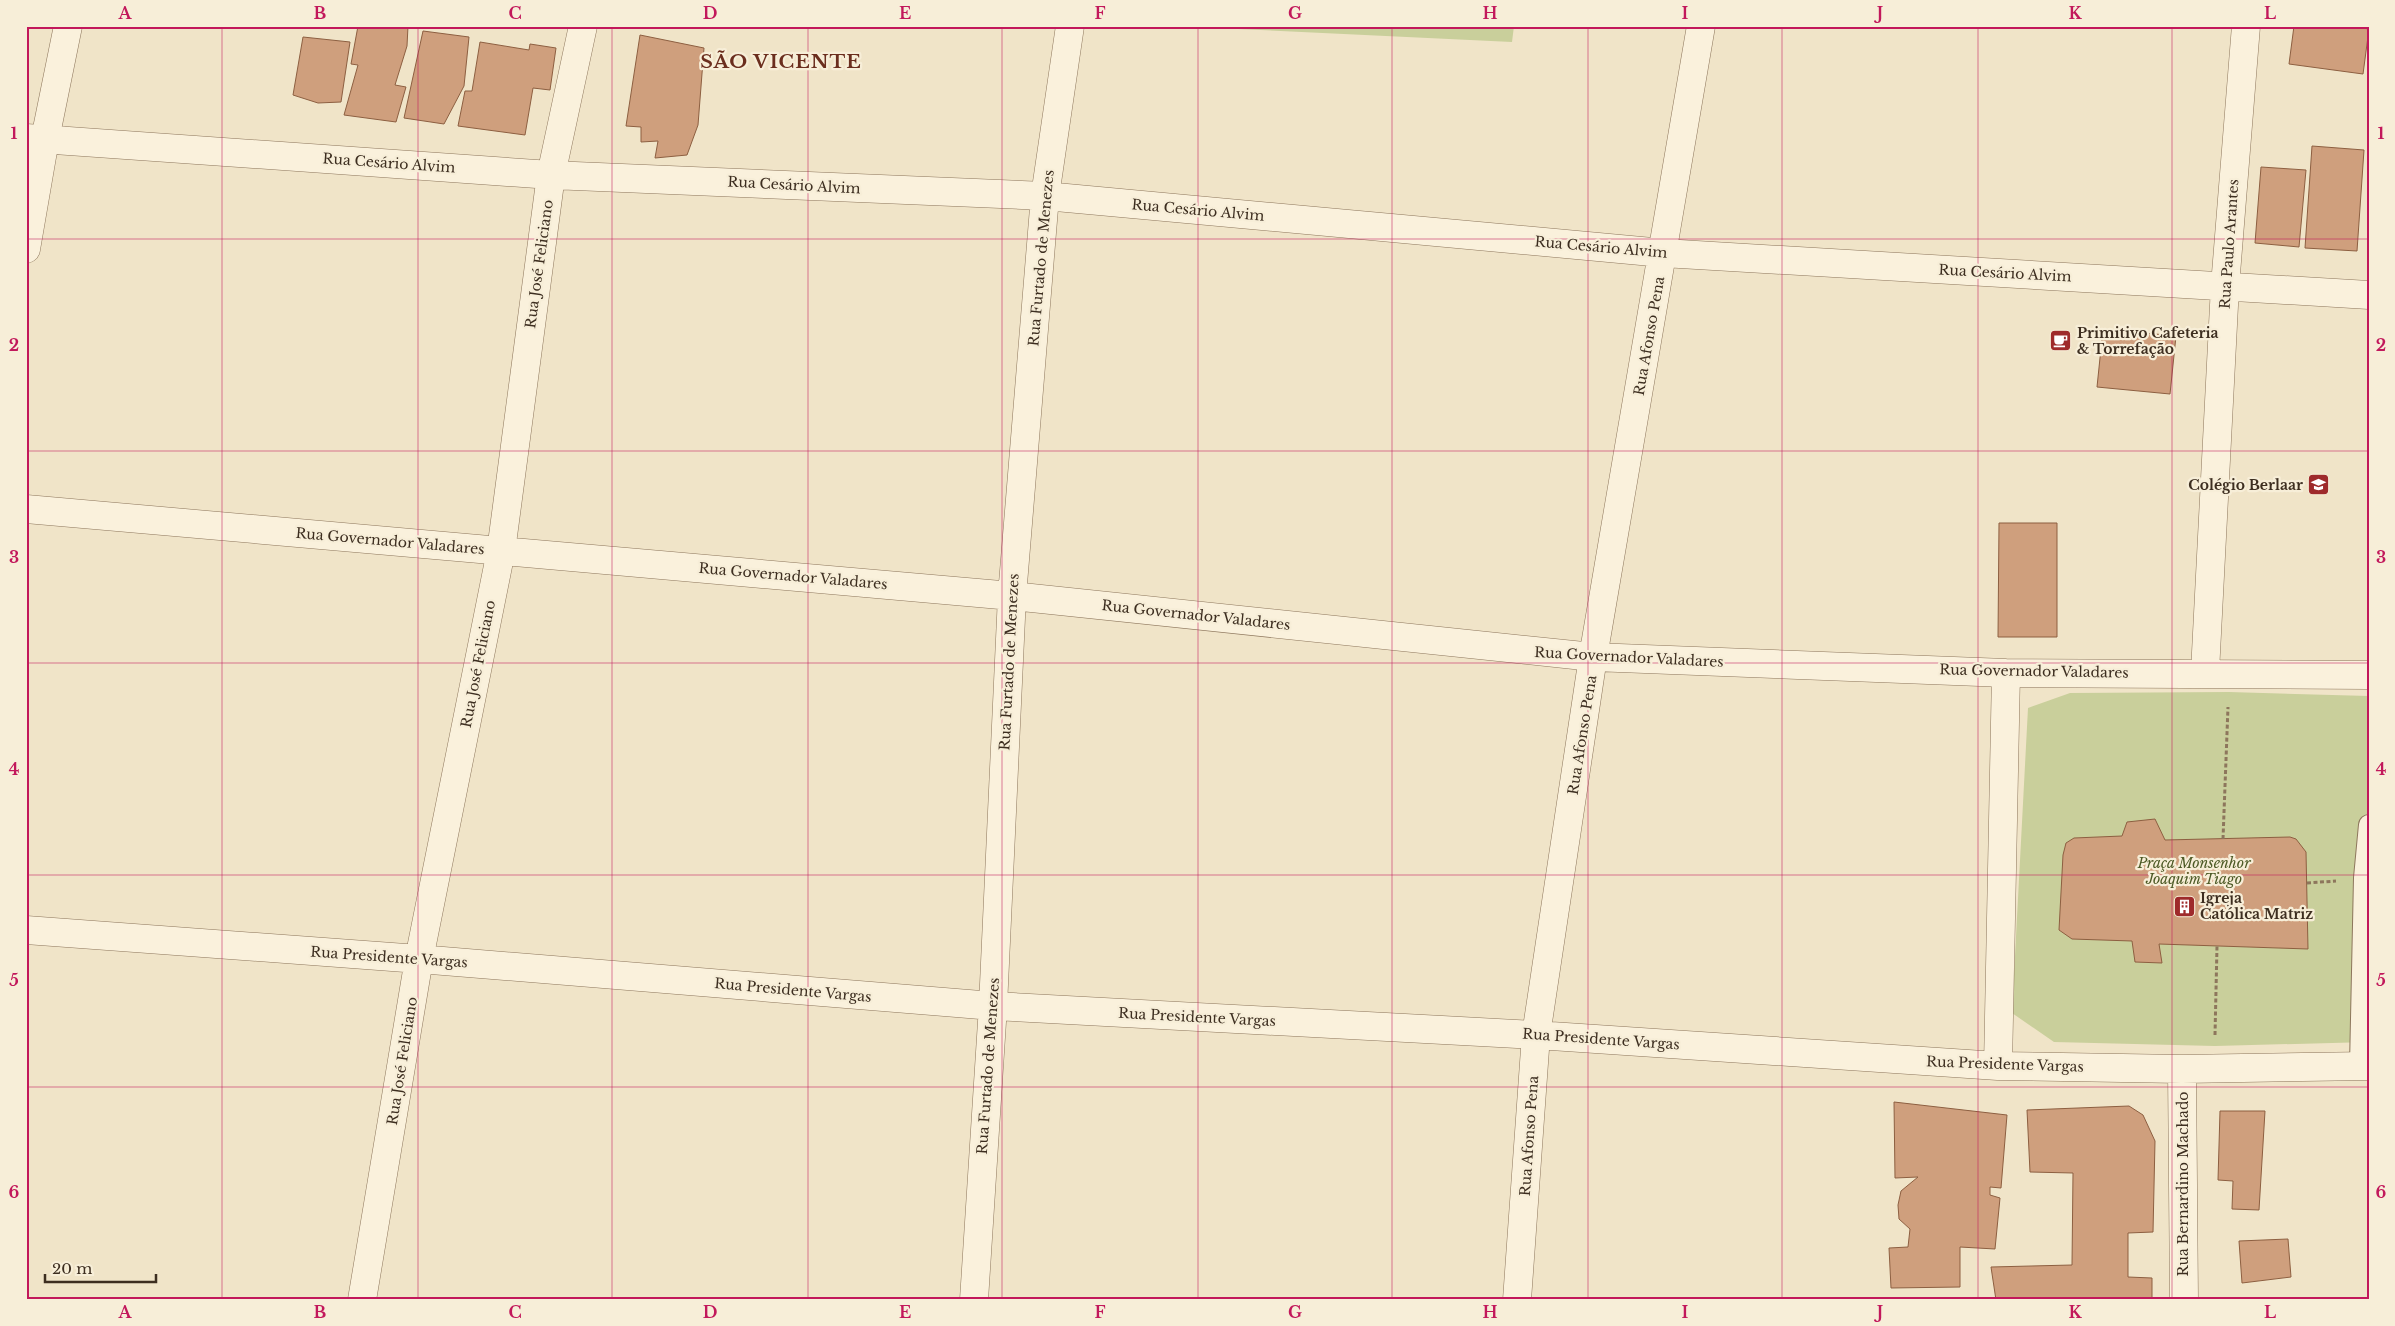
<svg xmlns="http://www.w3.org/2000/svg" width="2395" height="1326" font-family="'Libre Baskerville',serif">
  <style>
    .green { fill: #c9cf9b }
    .building { fill: #cf9f7d; stroke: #8d5f41 }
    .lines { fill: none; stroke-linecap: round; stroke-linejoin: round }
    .service-casing { stroke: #8d765c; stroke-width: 22 }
    .minor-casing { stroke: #8d765c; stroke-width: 29 }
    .path { stroke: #8d765c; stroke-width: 3; stroke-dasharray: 4 2.5; stroke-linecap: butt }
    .service { stroke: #faf1dc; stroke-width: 20 }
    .minor { stroke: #faf1dc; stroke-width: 28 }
    .grid { fill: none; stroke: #c2185b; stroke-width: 1; stroke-opacity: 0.55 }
    .labels { text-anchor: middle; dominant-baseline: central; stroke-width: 4.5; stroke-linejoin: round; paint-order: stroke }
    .street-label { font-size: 14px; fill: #3d2e20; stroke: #f7eed8 }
    .poi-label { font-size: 14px; font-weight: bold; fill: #3d2e20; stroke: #f7eed8; text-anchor: start }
    .park-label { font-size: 14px; font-style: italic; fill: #4d5a26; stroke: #f7eed8 }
    .district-label { font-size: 19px; font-weight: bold; letter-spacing: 1px; fill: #6b2e1e; stroke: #f7eed8 }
    .neatline { fill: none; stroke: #c2185b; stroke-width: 2 }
    .grid-label { font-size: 16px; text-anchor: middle; font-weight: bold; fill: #c2185b }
  </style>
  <rect width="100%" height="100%" fill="#f0e4c8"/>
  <path class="green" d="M1238 26H1514L1512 42 1238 29Z
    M2229 692 2369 696V1042L2215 1046 2054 1042 2012 1013 2028 708 2070 693Z"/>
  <path class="building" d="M358 26H408L407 46 395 85 406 87 396 122 344 115 358 65 351 64Z
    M2294 26H2350L2369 29 2363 74 2289 64Z
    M423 31 469 37 464 86 444 124 404 118Z
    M640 35 704 48 698 125 687 155 655 158 658 141 641 142V127L626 126Z
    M303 37 350 42 341 102 318 103 293 95Z
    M480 42 529 50 530 44 556 48 550 90 533 88 525 135 458 126 465 91H472Z
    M2312 146 2364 150 2357 251 2305 248Z
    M2261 167 2306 170 2299 247 2255 243Z
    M2103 329 2176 336 2170 394 2097 387Z
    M1999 523H2057V637H1998Z
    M2155 819 2165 840 2290 837 2296 839 2306 852 2308 949 2159 944 2162 963 2135 962 2132 941 2072 939 2059 930 2063 855 2066 843 2074 838 2122 836 2127 822Z
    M1894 1102 2007 1115 2001 1188 1990 1187V1195L2000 1198 1995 1249 1960 1247V1287L1891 1288 1889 1248 1908 1247 1910 1229 1899 1219 1898 1205 1901 1191 1918 1177 1895 1178Z
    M2129 1106 2143 1115 2155 1141 2153 1232 2128 1233V1277L2152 1278V1300H1996L1991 1267 2072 1265 2073 1173 2030 1172 2027 1110Z
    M2220 1111H2265L2259 1210 2232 1209 2233 1181 2218 1180Z
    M2288 1239 2291 1277 2242 1283 2239 1241Z"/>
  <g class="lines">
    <defs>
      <path id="service" d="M2360 1066 2364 878 2369 825"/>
      <path id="minor" d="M26 138 551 175 1045 196 1663 253 2369 295
        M26 249 45 139 68 26
        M26 509 1012 596 1593 657 2006 673 2369 675
        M2205 672 2225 286 2246 26
        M26 930 419 959 993 1006 1536 1035 1998 1066 2182 1069 2369 1066
        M1998 1066 2006 673
        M2182 1069 2184 1300
        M362 1300 419 959 501 551 551 175 583 26
        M974 1300 993 1006 1012 596 1045 196 1070 26
        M1517 1300 1536 1035 1593 657 1701 26"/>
    </defs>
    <use href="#service" class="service-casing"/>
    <use href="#minor" class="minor-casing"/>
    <path class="path" d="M2223 839 2228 707
      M2307 883 2336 881
      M2215 1035 2217 946"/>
    <use href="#service" class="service"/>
    <use href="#minor" class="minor"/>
  </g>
  <path class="grid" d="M222 26V1300M418 26V1300M612 26V1300M808 26V1300M1002 26V1300M1198 26V1300M1392 26V1300M1588 26V1300M1782 26V1300M1978 26V1300M2172 26V1300M26 239H2369M26 451H2369M26 663H2369M26 875H2369M26 1087H2369"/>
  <defs>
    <symbol id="cafe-square" viewBox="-11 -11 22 22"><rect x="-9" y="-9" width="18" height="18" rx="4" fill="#9e2a2b" stroke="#f7eed8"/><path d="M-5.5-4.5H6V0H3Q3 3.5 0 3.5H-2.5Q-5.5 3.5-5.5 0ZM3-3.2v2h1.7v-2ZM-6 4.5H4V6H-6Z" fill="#fff"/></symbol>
    <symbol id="school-square" viewBox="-11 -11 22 22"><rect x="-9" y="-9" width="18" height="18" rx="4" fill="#9e2a2b" stroke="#f7eed8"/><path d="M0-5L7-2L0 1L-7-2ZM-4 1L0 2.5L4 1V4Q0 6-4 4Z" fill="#fff"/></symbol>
    <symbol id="building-square" viewBox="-11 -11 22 22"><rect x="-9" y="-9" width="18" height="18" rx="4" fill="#9e2a2b" stroke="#f7eed8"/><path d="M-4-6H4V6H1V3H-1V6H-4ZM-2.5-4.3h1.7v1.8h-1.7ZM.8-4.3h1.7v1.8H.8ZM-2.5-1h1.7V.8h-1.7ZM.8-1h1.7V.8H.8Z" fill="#fff"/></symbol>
  </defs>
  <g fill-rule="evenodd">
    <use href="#cafe-square" x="2048" y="328" width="25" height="25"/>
    <use href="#school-square" x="2306" y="472" width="25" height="25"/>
    <use href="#building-square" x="2172" y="894" width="25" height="25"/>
  </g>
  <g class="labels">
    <g class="street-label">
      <text transform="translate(389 163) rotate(4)">Rua Cesário Alvim</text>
      <text transform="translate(794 185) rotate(3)">Rua Cesário Alvim</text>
      <text transform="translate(1198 210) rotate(5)">Rua Cesário Alvim</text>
      <text transform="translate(2229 244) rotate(-86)">Rua Paulo Arantes</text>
      <text transform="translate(1601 247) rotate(5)">Rua Cesário Alvim</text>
      <text transform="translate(1041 258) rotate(-85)">Rua Furtado de Menezes</text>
      <text transform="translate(539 264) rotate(-82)">Rua José Feliciano</text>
      <text transform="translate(2005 273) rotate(3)">Rua Cesário Alvim</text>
      <text transform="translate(1649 336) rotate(-80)">Rua Afonso Pena</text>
      <text transform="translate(390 541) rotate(5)">Rua Governador Valadares</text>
      <text transform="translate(793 576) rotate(5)">Rua Governador Valadares</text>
      <text transform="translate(1196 615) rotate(6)">Rua Governador Valadares</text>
      <text transform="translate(1629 657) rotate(3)">Rua Governador Valadares</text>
      <text transform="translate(1009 662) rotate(-87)">Rua Furtado de Menezes</text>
      <text transform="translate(478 664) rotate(-79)">Rua José Feliciano</text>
      <text transform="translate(2034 671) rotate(1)">Rua Governador Valadares</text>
      <text transform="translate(1582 735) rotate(-81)">Rua Afonso Pena</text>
      <text transform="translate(389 957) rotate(4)">Rua Presidente Vargas</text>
      <text transform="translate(793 990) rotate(5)">Rua Presidente Vargas</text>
      <text transform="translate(1197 1017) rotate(3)">Rua Presidente Vargas</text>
      <text transform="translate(1601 1039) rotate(4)">Rua Presidente Vargas</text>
      <text transform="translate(402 1061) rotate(-81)">Rua José Feliciano</text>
      <text transform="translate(2005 1064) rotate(2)">Rua Presidente Vargas</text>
      <text transform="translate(988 1066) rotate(-86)">Rua Furtado de Menezes</text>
      <text transform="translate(1529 1136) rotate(-86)">Rua Afonso Pena</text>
      <text transform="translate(2183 1184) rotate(-90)">Rua Bernardino Machado</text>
    </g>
    <g class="poi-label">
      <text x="2077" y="333">Primitivo Cafeteria<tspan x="2077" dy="16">&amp; Torrefação</tspan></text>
      <text x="2303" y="485" text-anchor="end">Colégio Berlaar</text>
      <text x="2200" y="898">Igreja<tspan x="2200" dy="16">Católica Matriz</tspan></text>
    </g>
    <g class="park-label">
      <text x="2194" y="863">Praça Monsenhor<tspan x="2194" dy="16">Joaquim Tiago</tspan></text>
    </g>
    <g class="district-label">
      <text x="781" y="61">SÃO VICENTE</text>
    </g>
  </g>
  <rect width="2395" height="1326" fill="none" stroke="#f7eed8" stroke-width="55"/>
  <path d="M45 1274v8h111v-8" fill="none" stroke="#3d2e20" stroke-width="2.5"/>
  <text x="52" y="1274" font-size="15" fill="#3d2e20" stroke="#f7eed8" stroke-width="4" paint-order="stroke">20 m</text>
  <rect x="28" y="28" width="2340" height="1270" class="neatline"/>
  <g class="grid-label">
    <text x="125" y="19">A</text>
    <text x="320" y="19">B</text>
    <text x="515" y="19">C</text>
    <text x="710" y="19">D</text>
    <text x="905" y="19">E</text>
    <text x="1100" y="19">F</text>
    <text x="1295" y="19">G</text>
    <text x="1490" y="19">H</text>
    <text x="1685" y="19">I</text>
    <text x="1880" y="19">J</text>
    <text x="2075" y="19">K</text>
    <text x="2270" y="19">L</text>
    <text x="14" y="139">1</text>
    <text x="2381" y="139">1</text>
    <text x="14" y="351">2</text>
    <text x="2381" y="351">2</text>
    <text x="14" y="563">3</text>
    <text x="2381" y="563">3</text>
    <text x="14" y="775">4</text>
    <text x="2381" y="775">4</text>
    <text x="14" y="986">5</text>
    <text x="2381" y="986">5</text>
    <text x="14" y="1198">6</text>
    <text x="2381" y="1198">6</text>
    <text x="125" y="1318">A</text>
    <text x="320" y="1318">B</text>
    <text x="515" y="1318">C</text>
    <text x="710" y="1318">D</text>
    <text x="905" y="1318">E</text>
    <text x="1100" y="1318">F</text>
    <text x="1295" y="1318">G</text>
    <text x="1490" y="1318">H</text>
    <text x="1685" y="1318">I</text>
    <text x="1880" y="1318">J</text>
    <text x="2075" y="1318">K</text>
    <text x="2270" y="1318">L</text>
  </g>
</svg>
